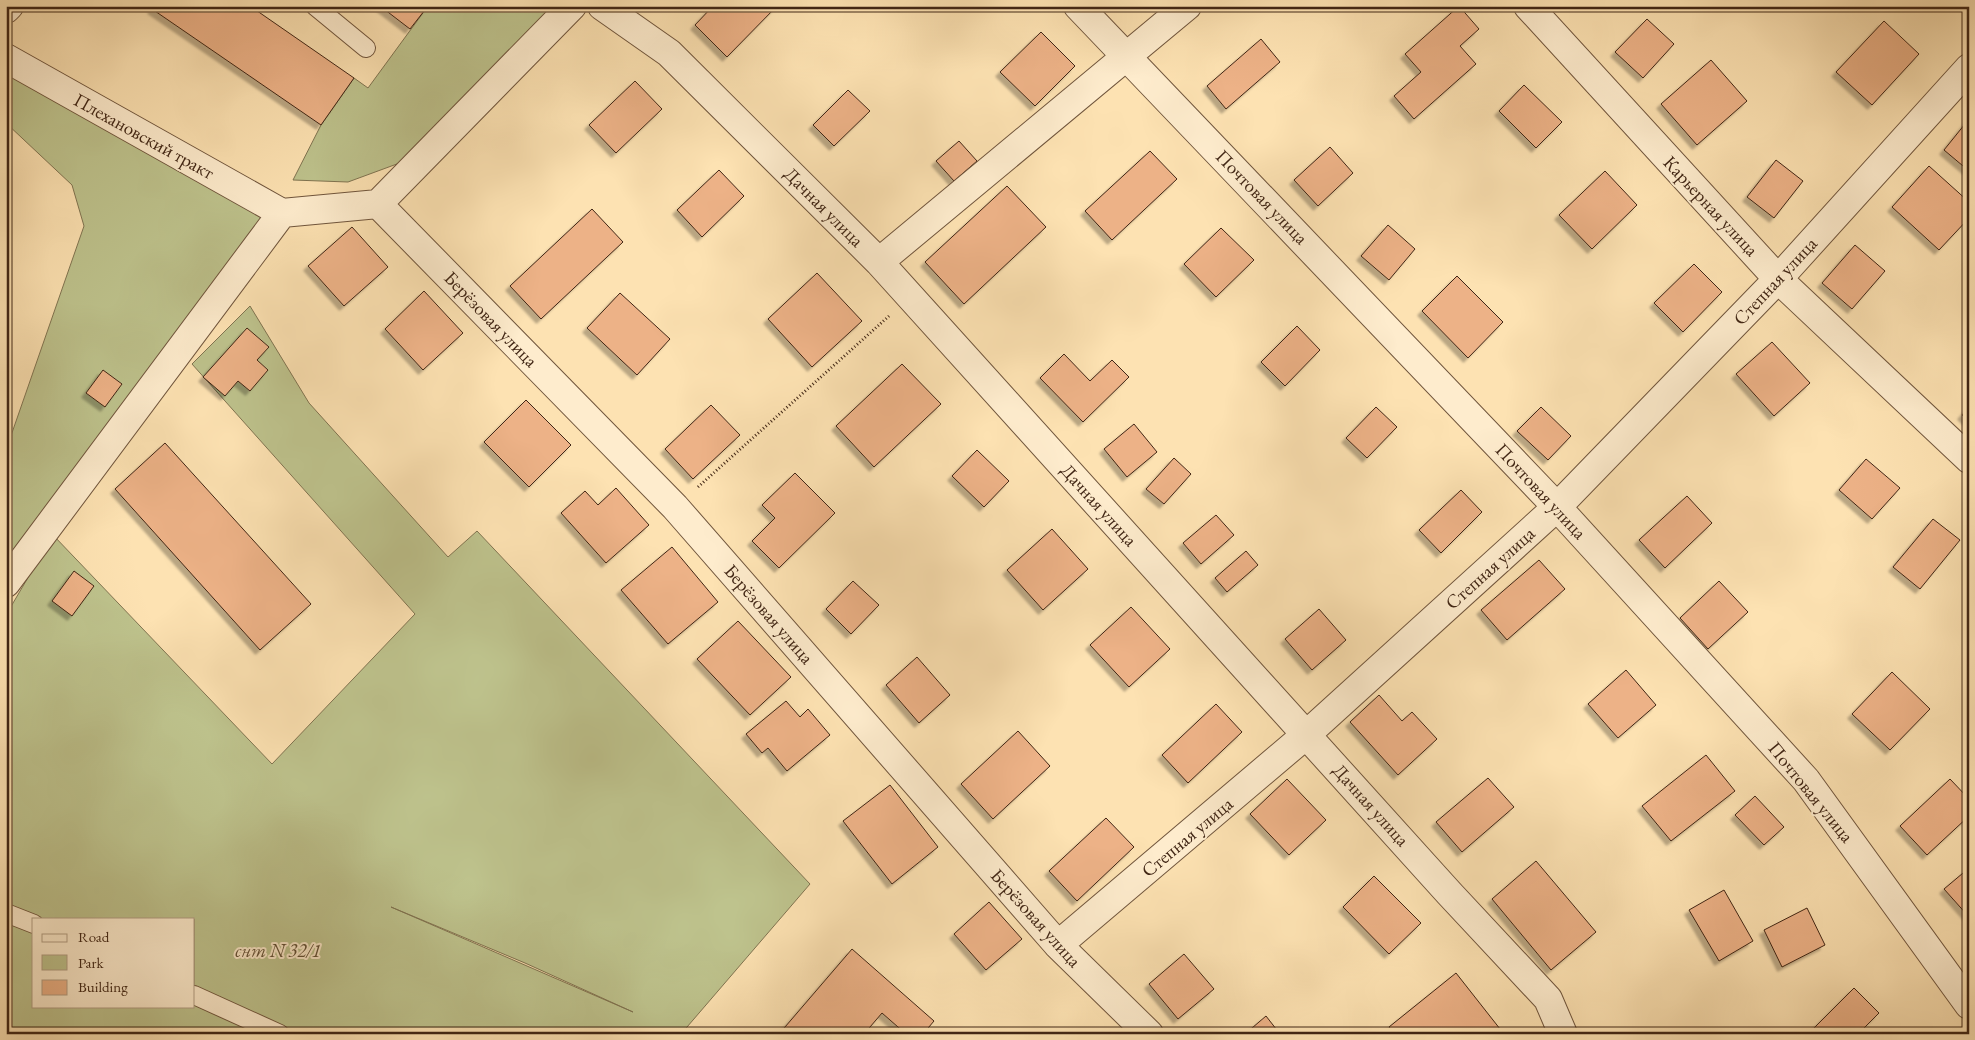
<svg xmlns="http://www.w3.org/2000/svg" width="1975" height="1040" font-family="'EB Garamond',serif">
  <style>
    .green { fill: #bec38d; stroke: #807451; fill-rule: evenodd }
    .building { fill: #edb287; stroke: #412615; filter: url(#shadow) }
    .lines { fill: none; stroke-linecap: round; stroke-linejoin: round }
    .lane-casing { stroke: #70553c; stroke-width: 20 }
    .street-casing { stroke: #70553c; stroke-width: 30 }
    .path { stroke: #412615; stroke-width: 3; stroke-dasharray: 1 2.5; stroke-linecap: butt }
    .lane { stroke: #feeccd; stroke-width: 18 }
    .street { stroke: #feeccd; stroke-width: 28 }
    .labels { text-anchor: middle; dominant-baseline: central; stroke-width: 4; stroke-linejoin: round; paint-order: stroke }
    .street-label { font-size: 19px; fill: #412615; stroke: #feeccd }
    .park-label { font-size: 19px; font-style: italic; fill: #604d33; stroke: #feeccd }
  </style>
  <defs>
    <filter id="shadow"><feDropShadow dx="-4.5" dy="4.5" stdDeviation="1" flood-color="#0004"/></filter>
  </defs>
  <rect width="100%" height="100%" fill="#fde2b2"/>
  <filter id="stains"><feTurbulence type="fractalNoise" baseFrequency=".004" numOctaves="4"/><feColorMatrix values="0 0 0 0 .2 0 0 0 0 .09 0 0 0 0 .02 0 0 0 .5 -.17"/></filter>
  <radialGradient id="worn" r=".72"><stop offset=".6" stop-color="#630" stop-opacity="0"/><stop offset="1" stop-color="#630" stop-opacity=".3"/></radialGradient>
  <path class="green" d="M428 6H552L549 16 405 161 348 182 293 180 321 125 354 78 368 88Z
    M6 73 264 216 6 564V450L84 226 72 185 6 123Z
    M250 306 309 403 448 557 477 531 810 884 681 1034H6V615L53 535 272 764 415 614 192 364ZM391 907 525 963 633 1012ZM34 919H194V1006H34Z"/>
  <path class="building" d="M154 6H250L354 78 321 125 152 9Z
    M380 6H428L410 29Z
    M713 6H777L727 57 695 25Z
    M1459 6 1479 29 1460 46 1476 64 1414 119 1394 96 1421 72 1405 54Z
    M1647 19 1674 44 1643 78 1615 52Z
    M1884 21 1919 54 1872 105 1836 72Z
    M1041 32 1075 66 1035 106 1000 72Z
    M1261 39 1280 62 1226 109 1207 86Z
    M1711 60 1747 101 1697 145 1661 104Z
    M635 81 662 109 616 153 589 125Z
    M1524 85 1562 122 1536 148 1499 111Z
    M848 90 870 111 834 146 813 125Z
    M1969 119V171L1944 150Z
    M959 141 977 161 954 181 936 161Z
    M1330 147 1353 173 1318 206 1294 180Z
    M1150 151 1177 179 1112 240 1085 211Z
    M1776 160 1803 181 1774 218 1747 197Z
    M1929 166 1969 202V218L1939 250 1892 207Z
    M719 170 744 196 702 237 677 210Z
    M1605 171 1637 205 1592 249 1559 215Z
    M1007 186 1046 227 964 304 925 262Z
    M592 209 623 242 541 319 510 286Z
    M1388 225 1415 249 1389 280 1361 256Z
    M352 227 388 267 344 306 308 266Z
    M1221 228 1254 260 1216 297 1184 264Z
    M1855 245 1885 271 1852 309 1822 283Z
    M1694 264 1722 292 1683 332 1654 303Z
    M817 273 862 321 812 367 768 319Z
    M1457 276 1503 322 1468 358 1422 311Z
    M424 291 463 333 423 370 385 329Z
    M620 293 670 339 637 375 587 328Z
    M1297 326 1320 350 1285 386 1261 362Z
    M247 328 269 347 257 360 268 370 250 391 238 381 225 396 203 377Z
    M1772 342 1810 383 1774 416 1736 374Z
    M1064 354 1090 381 1112 360 1129 377 1083 422 1040 378Z
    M902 364 941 404 874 467 836 426Z
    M103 370 122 384 105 407 86 393Z
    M526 400 571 445 529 487 484 442Z
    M711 405 740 435 693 479 665 449Z
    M1376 407 1397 427 1367 458 1346 438Z
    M1541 407 1571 436 1548 460 1517 431Z
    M1969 407V422L1962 415Z
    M1134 424 1157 452 1127 477 1104 449Z
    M165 443 311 604 260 650 115 489Z
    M977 450 1009 481 984 507 952 476Z
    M1174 458 1191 474 1164 504 1146 489Z
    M1866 459 1900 488 1872 519 1839 490Z
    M795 473 835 513 779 568 752 541 775 518 762 505Z
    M616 488 649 525 606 563 561 513 585 491 598 505Z
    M1461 490 1482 512 1441 553 1419 530Z
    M1687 496 1712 523 1665 568 1639 540Z
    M1216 515 1234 535 1201 564 1183 543Z
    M1933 519 1960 540 1920 589 1893 567Z
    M1052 529 1088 569 1043 610 1007 570Z
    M672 547 718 602 668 644 621 590Z
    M1246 551 1258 565 1227 592 1215 578Z
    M1539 560 1565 589 1507 640 1481 610Z
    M74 571 94 586 72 616 52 601Z
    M853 581 879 605 851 634 826 609Z
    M1719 581 1748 612 1708 649 1680 618Z
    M1131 607 1170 649 1129 687 1090 645Z
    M1319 609 1346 640 1312 670 1285 639Z
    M738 621 791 677 750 715 697 659Z
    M917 657 950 695 919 723 886 685Z
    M1626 670 1656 705 1618 738 1588 704Z
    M1892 672 1930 709 1890 750 1852 714Z
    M1379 695 1402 721 1412 712 1437 739 1398 775 1350 722Z
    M786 701 800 717 808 709 830 735 787 771 768 748 762 753 746 734Z
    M1216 704 1242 732 1188 783 1162 755Z
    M1018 731 1050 766 993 819 961 784Z
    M1706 755 1735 791 1671 841 1642 806Z
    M1488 778 1514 807 1462 852 1436 822Z
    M1287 779 1326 820 1289 855 1250 814Z
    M1950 779 1969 799V816L1927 855 1900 826Z
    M890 785 938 847 892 884 843 821Z
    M1755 796 1784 827 1764 845 1735 815Z
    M1106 818 1134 847 1077 901 1049 871Z
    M1536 861 1596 932 1551 970 1492 899Z
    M1969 868V917L1944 889Z
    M1374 876 1421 923 1389 954 1343 907Z
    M1724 890 1753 941 1719 961 1689 910Z
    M989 902 1022 939 986 970 954 934Z
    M1807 908 1825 945 1782 967 1764 930Z
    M852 949 934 1021 923 1034H906L882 1013 864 1034H779Z
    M1184 954 1214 989 1178 1019 1149 984Z
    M1456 973 1504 1034H1395L1389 1027Z
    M1854 988 1879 1013 1864 1028 1871 1034H1808Z
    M1266 1016 1280 1034H1245Z"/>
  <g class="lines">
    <defs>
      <path id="lane" d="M315 6 366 48
        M6 913 34 924
        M194 995 280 1034"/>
      <path id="street" d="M602 6 669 53 879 262 1449 893 1548 999 1563 1034
        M1078 6 1557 507 1806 780 1969 1005
        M1528 6 1778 279 1969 459
        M6 9 9 6
        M6 58 282 213
        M378 204 675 507 1058 945 1149 1034
        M879 262 1187 6
        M6 583 282 213 378 204 572 6
        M1058 945 1307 734 1557 507 1778 279 1969 68"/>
    </defs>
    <use href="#lane" class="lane-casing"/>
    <use href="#street" class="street-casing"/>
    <path class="path" d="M698 487 889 316"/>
    <use href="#lane" class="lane"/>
    <use href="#street" class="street"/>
  </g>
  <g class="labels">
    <g class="street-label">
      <text transform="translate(144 136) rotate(29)">Плехановский тракт</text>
      <text transform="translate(1262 197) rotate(46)">Почтовая улица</text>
      <text transform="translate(1711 206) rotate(47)">Карьерная улица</text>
      <text transform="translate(824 207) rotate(45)">Дачная улица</text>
      <text transform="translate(1775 281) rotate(-47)">Степная улица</text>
      <text transform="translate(491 319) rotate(46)">Берёзовая улица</text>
      <text transform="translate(1541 491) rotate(47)">Почтовая улица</text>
      <text transform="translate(1099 505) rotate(48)">Дачная улица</text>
      <text transform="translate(1490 568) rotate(-42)">Степная улица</text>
      <text transform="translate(769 614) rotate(49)">Берёзовая улица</text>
      <text transform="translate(1811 792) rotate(51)">Почтовая улица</text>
      <text transform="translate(1371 805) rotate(48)">Дачная улица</text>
      <text transform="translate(1187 837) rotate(-40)">Степная улица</text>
      <text transform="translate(1036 918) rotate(48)">Берёзовая улица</text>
    </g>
    <g class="park-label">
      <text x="278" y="950">снт N 32/1</text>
    </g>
  </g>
  <rect width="1975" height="1040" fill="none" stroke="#fde2b2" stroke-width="25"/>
  <rect x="8" y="8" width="1960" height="1025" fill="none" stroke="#412615" stroke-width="2.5"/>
  <rect x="12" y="12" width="1950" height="1015" fill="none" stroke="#412615"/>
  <rect x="32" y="918" width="162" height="90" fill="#feeccd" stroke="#b29d83"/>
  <rect x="42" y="934" width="25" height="8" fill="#feeccd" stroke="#b29d83"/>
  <text x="78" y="942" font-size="15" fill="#412615">Road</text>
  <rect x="42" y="955" width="25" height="15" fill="#bec38d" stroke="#b29d83"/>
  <text x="78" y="968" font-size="15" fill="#412615">Park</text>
  <rect x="42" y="980" width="25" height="15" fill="#edb287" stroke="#b29d83"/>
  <text x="78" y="992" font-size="15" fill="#412615">Building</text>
  <rect width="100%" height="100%" filter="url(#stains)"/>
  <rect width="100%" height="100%" fill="url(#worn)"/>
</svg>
